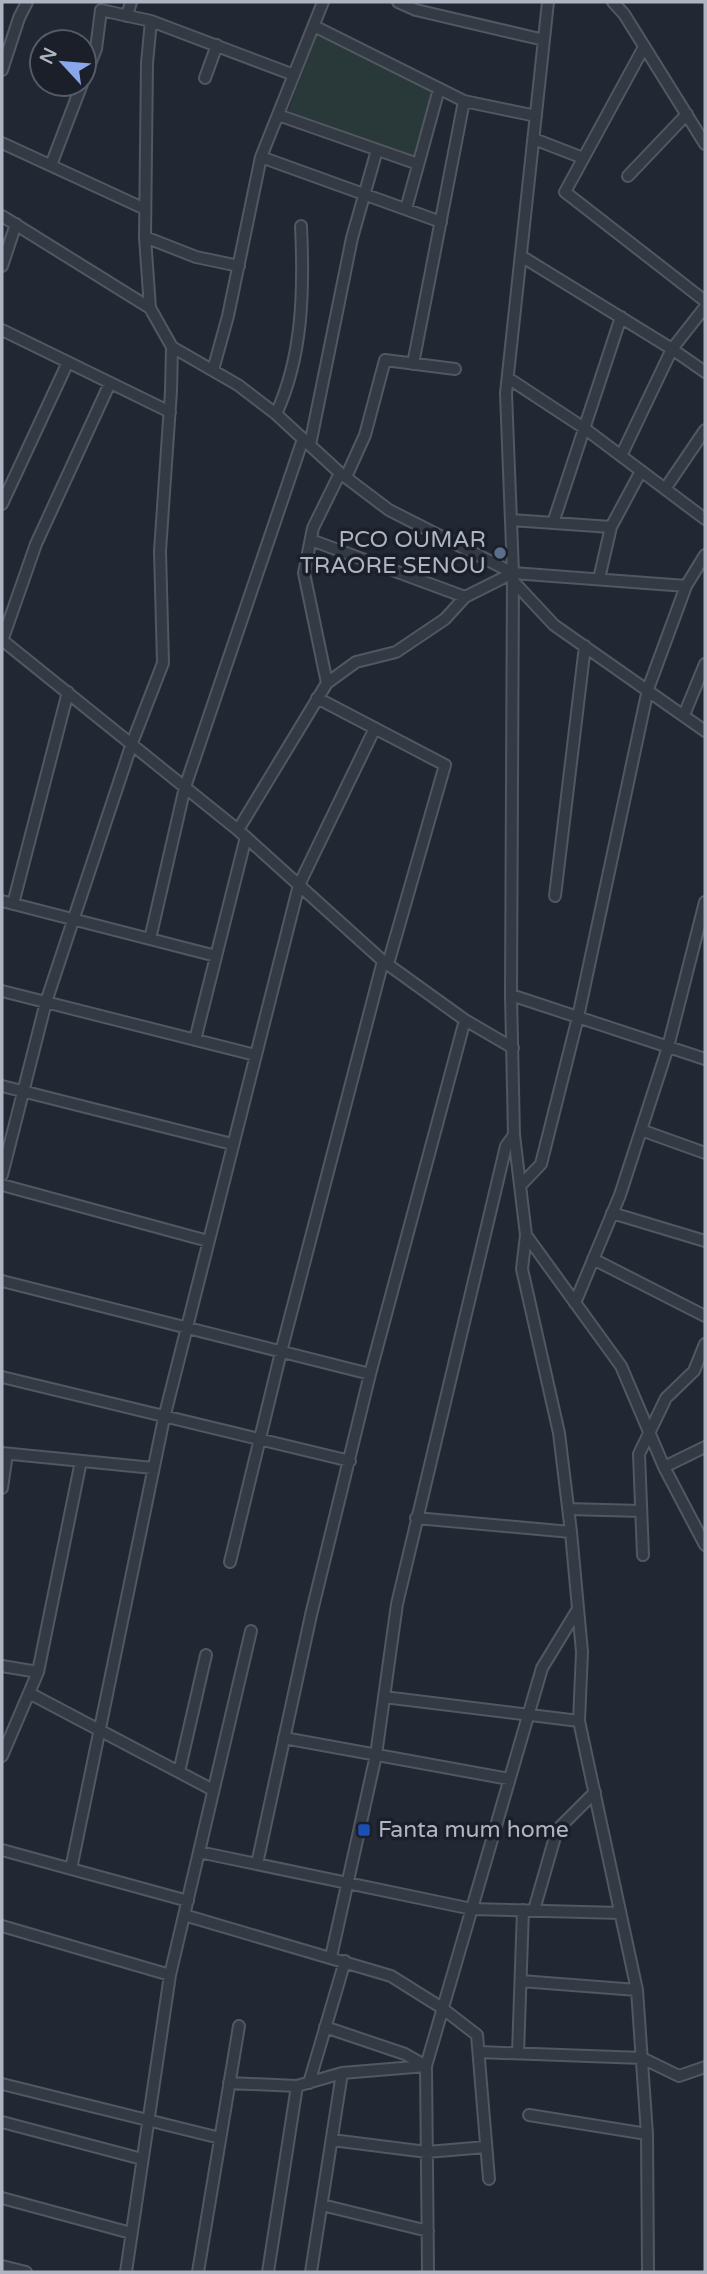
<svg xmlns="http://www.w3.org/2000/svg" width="707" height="2274" font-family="'Varela Round',sans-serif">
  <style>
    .green { fill: #29393a }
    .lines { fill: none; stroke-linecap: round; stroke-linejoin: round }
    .street-casing { stroke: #525762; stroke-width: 14 }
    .street { stroke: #343a44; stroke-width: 10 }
    .service-dot { fill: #5c6f8a; stroke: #1a1f29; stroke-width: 2.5 }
    .transit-dot { fill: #1a4fb4; stroke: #1a1f29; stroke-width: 2.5 }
    .labels { text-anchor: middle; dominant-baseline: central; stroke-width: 7; stroke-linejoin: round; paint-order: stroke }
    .poi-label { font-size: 23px; fill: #aeb4c1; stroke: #1a1f29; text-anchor: end }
  </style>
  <rect width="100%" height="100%" fill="#212833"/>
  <path class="green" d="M317 35 436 90 416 158 288 111Z"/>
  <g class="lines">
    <defs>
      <path id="street" d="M398 2 416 10 544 40
        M548 2 506 393 513 573 511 995 514 1135 526 1235 522 1269 559 1433 571 1532 582 1652 579 1721 637 1990 647 2134 648 2272
        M613 2 624 14 705 144
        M127 16 131 2
        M151 21 147 63 145 237 150 308 172 347 238 385 276 414 340 473 389 510 513 573 686 586
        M314 26 464 101 536 116
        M644 47 565 192 705 301
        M2 70 19 18 27 2
        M205 78 217 45
        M84 79 96 49 101 10 151 21 294 75
        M278 115 418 164
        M534 139 583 158
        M2 143 145 209
        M261 157 441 222
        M51 165 82 84
        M628 176 687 114
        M406 209 439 89
        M2 216 150 308
        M145 237 196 257 239 266
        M521 256 672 349 705 372
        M2 266 16 224
        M2 330 170 412
        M413 364 464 101
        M213 370 228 316 261 157 323 2
        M508 378 584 428 705 519
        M276 414C303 356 304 290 301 226
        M310 445 352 238 377 150
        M621 456 672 349 705 307
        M346 477 365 435 385 360 455 369
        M665 489 705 430
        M2 504 68 362
        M511 520 611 527
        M553 523 621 317
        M311 540 465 597
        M599 579 611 527 641 471
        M513 581 554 625 705 731
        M2 640 238 830 327 683 356 662 396 652 445 619 465 597 513 573
        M2 641 36 544 110 383
        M327 683 304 573 313 528 340 473
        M317 698 445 765 388 964
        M684 715 705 664
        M555 896 585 646
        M2 901 216 956
        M13 904 68 692
        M150 939 185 787 303 439
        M383 961 465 1020 513 1048
        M2 991 255 1055
        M511 995 705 1059
        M195 1040 246 837
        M2 1086 232 1144
        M641 1130 705 1153
        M2 1175 46 1002 132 743 163 663 160 551 171 391 172 347
        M2 1185 208 1241
        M520 1186 541 1164 578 1017 648 689 686 586 705 555
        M612 1213 705 1241
        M526 1235 621 1366 664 1467 705 1545
        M593 1259 705 1316
        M2 1281 370 1374
        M575 1303 620 1195 668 1047 705 902
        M2 1377 350 1461
        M2 1453 153 1468
        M664 1467 705 1447
        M2 1488 7 1454
        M568 1509 641 1511
        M416 1518 571 1532
        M643 1555 639 1454 666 1398 694 1371 705 1344
        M230 1562 281 1352 383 961 238 830
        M2 1666 38 1672
        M29 1693 213 1790
        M384 1697 579 1721
        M284 1738 509 1779
        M2 1756 38 1672 81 1461
        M179 1772 206 1655
        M2 1850 188 1901
        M199 1852 472 1909 620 1913
        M257 1864 311 1615 370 1374 465 1020
        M71 1869 164 1418 299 885 375 728
        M534 1910 557 1830 595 1792
        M184 1915 391 1976 442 2008 477 2035 489 2179
        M2 1926 170 1975
        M331 1957 376 1755 397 1604 506 1146 514 1135
        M521 1981 637 1990
        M325 2027 405 2054 426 2066
        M479 2052 642 2058 679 2076 705 2067
        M518 2053 523 1910
        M229 2083 297 2086 342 2073 426 2066
        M309 2083 345 1961
        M2 2084 220 2138
        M529 2115 647 2134
        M2 2122 142 2159
        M332 2140 427 2152 486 2147
        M2 2198 131 2233
        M322 2205 428 2231
        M2 2266 26 2272
        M428 2271 426 2066 542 1668 578 1609
        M126 2272 170 1975 251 1631
        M198 2272 239 2026
        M268 2272 297 2086
        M311 2272 342 2073"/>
    </defs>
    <use href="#street" class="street-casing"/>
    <use href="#street" class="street"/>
  </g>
  <circle class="service-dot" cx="500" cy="553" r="7"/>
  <rect class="transit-dot" x="357" y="1823" width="14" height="14" rx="3.5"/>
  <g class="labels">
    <g class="poi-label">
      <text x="486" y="540">PCO OUMAR<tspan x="486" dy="26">TRAORE SENOU</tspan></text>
      <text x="378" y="1830" text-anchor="start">Fanta mum home</text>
    </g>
  </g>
  <rect width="707" height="2274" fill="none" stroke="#aeb4c1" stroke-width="7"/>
  <g transform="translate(63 63) rotate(296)"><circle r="33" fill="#1a1f29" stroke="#555b66" stroke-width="2"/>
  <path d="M0-5L12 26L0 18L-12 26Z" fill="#89a8ec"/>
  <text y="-10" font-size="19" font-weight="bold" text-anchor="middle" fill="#aeb4c1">N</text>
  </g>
</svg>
